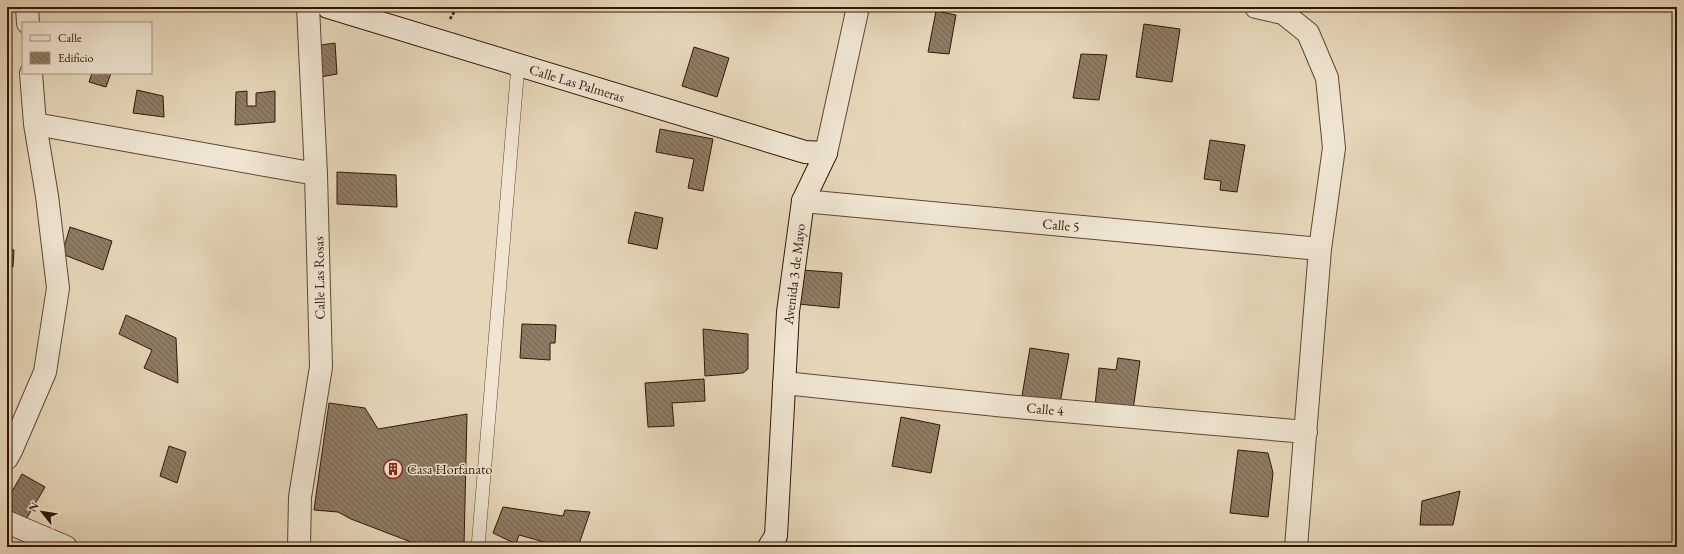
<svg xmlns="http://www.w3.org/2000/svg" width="1684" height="554" font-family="'EB Garamond',serif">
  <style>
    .building { fill: url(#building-back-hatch); stroke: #301707 }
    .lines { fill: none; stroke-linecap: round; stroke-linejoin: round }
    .lane-casing { stroke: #5e4734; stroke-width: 14 }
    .street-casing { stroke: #5e4734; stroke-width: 24 }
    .secondary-casing { stroke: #301707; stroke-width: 24 }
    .path { stroke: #301707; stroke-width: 2.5; stroke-dasharray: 3 2; stroke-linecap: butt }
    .lane { stroke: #efe5d2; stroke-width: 13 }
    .street { stroke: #efe5d2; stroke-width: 22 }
    .secondary { stroke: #efe5d2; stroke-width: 22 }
    .labels { text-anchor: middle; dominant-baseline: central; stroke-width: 3; stroke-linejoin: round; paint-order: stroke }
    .street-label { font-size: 14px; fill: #301707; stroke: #efe5d2 }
    .poi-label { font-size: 14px; fill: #301707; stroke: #efe5d2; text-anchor: start }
  </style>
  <defs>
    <pattern id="building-back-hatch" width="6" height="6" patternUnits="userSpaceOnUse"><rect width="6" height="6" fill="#8f7b64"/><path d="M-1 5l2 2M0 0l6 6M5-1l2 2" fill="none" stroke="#756450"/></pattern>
  </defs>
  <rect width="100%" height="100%" fill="#e6d7b9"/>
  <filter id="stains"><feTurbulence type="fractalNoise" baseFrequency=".005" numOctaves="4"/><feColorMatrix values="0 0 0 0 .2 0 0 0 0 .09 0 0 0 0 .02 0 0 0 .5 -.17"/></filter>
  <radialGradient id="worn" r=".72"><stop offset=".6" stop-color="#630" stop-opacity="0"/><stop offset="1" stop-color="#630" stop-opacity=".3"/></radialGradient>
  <path class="building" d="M936 11 956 15 949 54 928 52Z
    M1144 24 1180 29 1172 82 1136 77Z
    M335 43 337 74 315 78 314 46Z
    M694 47 729 58 717 97 682 86Z
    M1081 54 1107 55 1099 100 1073 98Z
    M92 73H111L106 87 89 82Z
    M137 90 163 96 164 117 133 113Z
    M247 91V106H256V93L275 91V122L235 125 236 92Z
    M660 129 713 139 703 191 688 188 694 159 656 152Z
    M1210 140 1245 145 1237 192 1220 190 1221 181 1204 179Z
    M337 172 396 175 397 207 337 204Z
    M635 212 663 218 657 249 628 243Z
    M70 227 112 241 103 270 62 254Z
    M7 249 14 250 13 267H7Z
    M802 270 842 273 839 308 798 304Z
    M126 315 176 338 178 383 144 368 152 350 119 334Z
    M522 324 556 325 555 343H550V360L520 358Z
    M703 329 748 334V369L743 373 705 376Z
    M1030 348 1069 354 1060 403 1022 396Z
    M1118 358 1140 361 1133 410 1095 405 1099 368 1116 370Z
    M704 379 705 401 672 403 674 426 648 427 645 383Z
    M329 403 365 408 378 429 467 414 464 547H424L351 519 338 512 314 510Z
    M901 417 940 425 931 473 892 466Z
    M169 446 186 452 177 483 160 476Z
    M1238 450 1268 453 1273 473 1268 517 1230 513Z
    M22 474 45 487 22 526 8 516 11 512 7 509V500Z
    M1460 491 1453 525H1420L1422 501Z
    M503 507 563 516 565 510 590 512 578 547H562L519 535 516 544 493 533Z"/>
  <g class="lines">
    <defs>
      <path id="lane" d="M478 547 518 65"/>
      <path id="street" d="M27 7 28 23
        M1256 7 1283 13 1308 33 1327 78 1334 148 1320 249 1296 547
        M31 73 35 124
        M826 153 858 7
        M803 201 1320 249
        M784 383 1006 406 1306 432
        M7 458 11 451 45 372 58 288 47 196 35 124 316 174
        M7 522 66 547
        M299 547 300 497 321 367 316 174 308 7"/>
      <path id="secondary" d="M328 7 805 152 826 153 803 201 788 312 776 536 769 547"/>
    </defs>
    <use href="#lane" class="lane-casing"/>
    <use href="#street" class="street-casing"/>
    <use href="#secondary" class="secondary-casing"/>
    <path class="path" d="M450 19 457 7"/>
    <use href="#lane" class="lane"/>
    <use href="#street" class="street"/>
    <use href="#secondary" class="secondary"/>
  </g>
  <defs>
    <symbol id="building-ring" viewBox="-11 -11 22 22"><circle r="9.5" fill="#efe5d2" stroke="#8f2418" stroke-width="1.5"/><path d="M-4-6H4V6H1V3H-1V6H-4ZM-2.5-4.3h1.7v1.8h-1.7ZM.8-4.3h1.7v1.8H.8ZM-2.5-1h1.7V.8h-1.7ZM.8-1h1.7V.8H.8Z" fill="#8f2418"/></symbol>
  </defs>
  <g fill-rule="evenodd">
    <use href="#building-ring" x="382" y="458" width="22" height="22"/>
  </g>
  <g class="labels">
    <g class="street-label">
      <text transform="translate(577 83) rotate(17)">Calle Las Palmeras</text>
      <text transform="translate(1061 225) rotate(5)">Calle 5</text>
      <text transform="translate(794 274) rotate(-83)">Avenida 3 de Mayo</text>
      <text transform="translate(319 278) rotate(-91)">Calle Las Rosas</text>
      <text transform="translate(1045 409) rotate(5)">Calle 4</text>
    </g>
    <g class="poi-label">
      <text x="407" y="469">Casa Horfanato</text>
    </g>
  </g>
  <rect width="1684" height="554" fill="none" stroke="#e6d7b9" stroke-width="24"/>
  <rect x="8" y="8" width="1668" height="538" fill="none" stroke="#301707" stroke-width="2"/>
  <rect x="12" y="12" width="1660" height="530" fill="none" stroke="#301707"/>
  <rect x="22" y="22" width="130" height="52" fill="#efe5d2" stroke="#a39381"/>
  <rect x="30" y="35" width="20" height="6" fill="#efe5d2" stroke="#a39381"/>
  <text x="58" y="42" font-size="12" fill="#301707">Calle</text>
  <rect x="30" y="52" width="20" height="12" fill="url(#building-back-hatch)" stroke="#a39381"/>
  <text x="58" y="62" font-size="12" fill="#301707">Edificio</text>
  <g transform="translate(42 512) rotate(300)" stroke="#efe5d2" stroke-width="3" paint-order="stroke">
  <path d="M0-3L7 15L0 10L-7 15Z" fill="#301707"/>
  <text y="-6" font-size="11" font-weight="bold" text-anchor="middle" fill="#301707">N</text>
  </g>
  <rect width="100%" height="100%" filter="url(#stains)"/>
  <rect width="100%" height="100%" fill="url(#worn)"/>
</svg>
